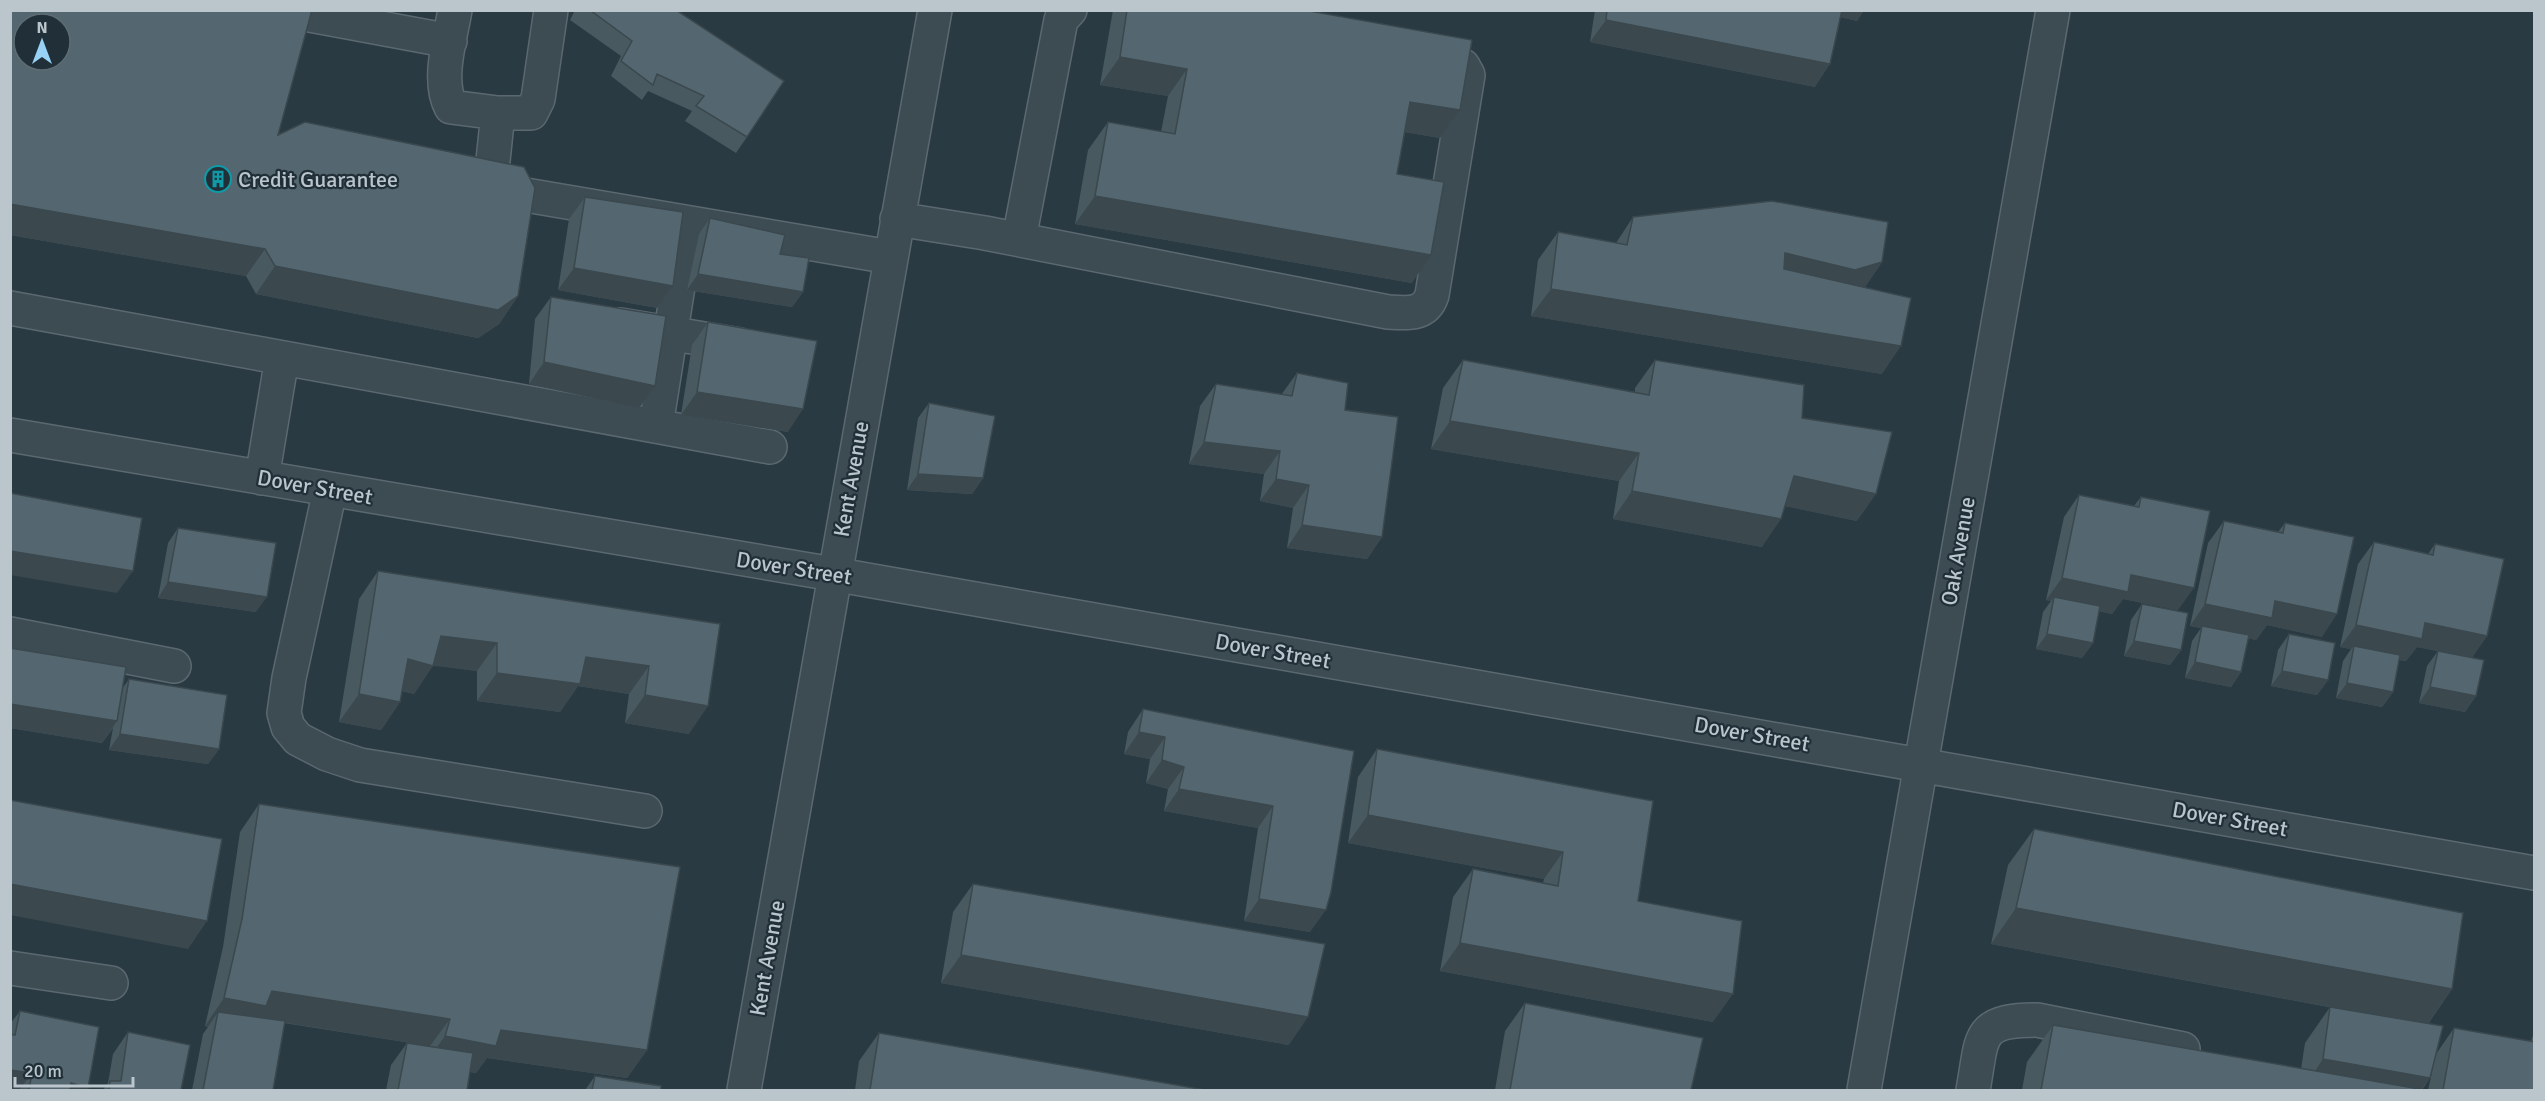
<svg xmlns="http://www.w3.org/2000/svg" width="2545" height="1101" font-family="Signika,sans-serif">
  <style>
    .lines { fill: none; stroke-linecap: round; stroke-linejoin: round }
    .minor-casing { stroke: #5b6870; stroke-width: 36 }
    .minor { stroke: #3d4b53; stroke-width: 33 }
    .wall { fill: #485960 }
    .shaded-wall { fill: #3b484e }
    .building { fill: #546770; stroke: #3b484e; stroke-width: 1.5; fill-rule: evenodd }
    .labels { text-anchor: middle; dominant-baseline: central; stroke-width: 4.5; stroke-linejoin: round; paint-order: stroke }
    .poi-label { font-size: 22px; fill: #bac5cc; stroke: #213038; text-anchor: start }
    .street-label { font-size: 22px; fill: #bac5cc; stroke: #213038 }
  </style>
  <rect width="100%" height="100%" fill="#293a43"/>
  <g class="lines">
    <defs>
      <path id="minor" d="M283 10 450 41
        M455 10C450 40 437 80 451 107L498 113H531L538 99 551 10
        M490 189 890 257
        M490 189 498 113
        M897 219 985 233 1388 312C1407 313 1425 316 1432 295L1468 75 1463 66 1426 60
        M1019 239 1061 20 1070 10
        M10 308 770 447
        M620 325 740 345
        M656 426 688 223
        M10 435 833 574 2534 873
        M262 478 282 358
        M330 490 289 678 284 713 288 727 298 739 327 754 360 765 645 811
        M10 634 174 666
        M10 968 111 983
        M744 1090 935 10
        M1864 1090 2053 10
        M1973 1090C1983 1037 1975 1020 2037 1020L2183 1049"/>
    </defs>
    <use href="#minor" class="minor-casing"/>
    <use href="#minor" class="minor"/>
  </g>
  <path class="wall" d="M10 10 278 135 518 296 499 324 478 338 256 294 246 276 10 235Z
    M575 10H676L747 137 736 153 685 121 692 111 648 91 642 100 611 76 621 56 570 20Z
    M1113 10H1304L1460 110 1440 138 1405 132 1397 174 1412 283 1075 224 1088 150 1108 122 1161 132 1168 96 1100 85Z
    M1595 10H1864L1857 21 1841 17 1815 87 1590 42Z
    M585 197 673 286 657 308 558 290 569 219Z
    M1633 217 1882 262 1865 287 1882 374 1531 316 1538 260 1558 232 1616 243Z
    M710 218 780 254 803 292 792 307 687 290 699 234Z
    M551 297 655 386 639 408 529 384 535 319Z
    M708 322 788 432 681 415 692 345Z
    M1463 360 1635 392V388L1655 360 1802 418 1857 521 1785 506 1762 547 1613 519 1619 481 1431 449 1443 388Z
    M1297 373 1345 410 1382 537 1367 559 1287 548 1293 508 1260 501 1264 474 1189 464 1200 406 1216 384 1281 395Z
    M929 403 983 478 972 494 907 490 918 418Z
    M2079 495 2134 506 2141 497 2178 610 2123 599 2112 614 2099 611 2093 643 2082 658 2036 649 2043 612 2051 601 2046 600 2064 517Z
    M2224 521 2278 532 2285 523 2322 637 2267 625 2256 640 2248 638 2241 672 2231 687 2185 678 2192 641 2201 628 2190 626 2208 543Z
    M178 528 256 612 158 598 168 543Z
    M2374 542 2428 554 2435 544 2487 636 2472 657 2476 696 2465 712 2419 703 2427 666 2438 651 2417 647 2406 661 2399 660 2393 692 2382 707 2336 698 2343 661 2351 649 2340 647 2358 564Z
    M378 571 720 624 689 734 625 723 629 694 578 686 560 712 477 701V671L433 665 414 694 402 691 400 702 381 730 339 722 359 599Z
    M2142 604 2181 650 2170 665 2124 656 2131 620Z
    M2289 634 2328 680 2317 695 2271 686 2278 650Z
    M10 648 122 689 129 679 219 749 208 764 109 750 113 728 102 743 10 728Z
    M1143 709 1354 751 1310 932 1244 921 1258 828 1164 811 1168 789 1146 783 1150 759 1124 754 1128 732Z
    M1377 749 1653 801 1638 901 1713 1022 1440 971 1453 897 1473 869 1543 883 1544 879 1348 843 1358 777Z
    M259 804 647 1050 627 1078 487 1058 476 1073 470 1072 467 1090H386L391 1065 407 1043 430 1046 284 1023 273 1090H192L203 1034 208 1027 205 1026 223 947 240 832Z
    M2034 829 2452 989 2428 1024 2436 1054 2454 1028 2531 1041 2535 1030V1090H2428L2432 1072 2430 1078 2422 1090H2425H2022L2027 1062 2053 1025 2301 1069 2305 1043 2330 1007 2339 1009 1991 944 2008 865Z
    M973 884 1289 1045 941 983 953 912Z
    M1525 1003 1691 1090H1495L1505 1031Z
    M20 1011 86 1090H10V1024Z
    M128 1032 181 1090H103L108 1083 113 1054Z
    M879 1033 1205 1090H855L859 1061Z
    M595 1076 661 1090H585Z"/>
  <path class="shaded-wall" d="M1817 10H1864L1857 21 1816 12Z
    M1606 20 1830 64 1815 87 1590 42Z
    M1120 57 1187 69 1168 96 1100 85Z
    M1410 102 1460 110 1440 138 1391 130Z
    M1095 196 1431 255 1412 283 1075 224Z
    M10 204 265 249 246 276 10 235Z
    M1785 253 1882 262 1863 290 1766 280Z
    M275 266 518 296 499 324 478 338 256 294Z
    M574 268 673 286 657 308 558 290Z
    M698 274 803 292 792 307 687 290Z
    M1551 289 1901 346 1882 374 1531 316Z
    M544 362 655 386 639 408 529 384Z
    M697 392 803 409 788 432 681 415Z
    M1450 421 1639 453 1619 481 1431 449Z
    M1204 442 1280 451 1264 474 1189 464Z
    M918 474 983 478 972 494 907 490Z
    M1794 476 1876 494 1857 521 1775 504Z
    M1276 479 1309 485 1293 508 1260 501Z
    M1632 491 1781 519 1762 547 1613 519Z
    M1302 525 1382 537 1367 559 1287 548Z
    M10 551 133 571 117 593 10 575Z
    M2131 575 2194 588 2178 610 2123 599 2112 614 2053 601 2054 597 2051 601 2046 600 2062 578Z
    M168 582 267 597 256 612 158 598Z
    M2275 601 2337 614 2322 637 2267 625 2256 640 2202 629V626L2201 628 2190 626 2205 604Z
    M2425 623 2487 636 2472 658 2417 647 2406 661 2353 650 2354 646 2351 649 2340 647 2356 625Z
    M2047 634 2093 643 2082 658 2036 649Z
    M441 636 497 643 477 671 427 665 433 666 414 694 389 687 408 659Z
    M2134 641 2181 650 2170 665 2124 656Z
    M586 657 649 666 629 694 578 686 560 712 477 701 497 673Z
    M2195 662 2241 672 2231 687 2185 678Z
    M2282 671 2328 680 2317 695 2271 686Z
    M2347 683 2393 692 2382 707 2336 698Z
    M2430 687 2476 696 2465 712 2419 703Z
    M359 694 400 702 381 730 339 722Z
    M645 695 708 706 689 734 625 723Z
    M10 704 117 721 102 743 10 728Z
    M1139 732 1165 737 1150 759 1124 754Z
    M120 734 219 749 208 764 109 750Z
    M1162 760 1184 767 1168 789 1146 783Z
    M1179 789 1273 806 1258 828 1164 811Z
    M1368 815 1563 852 1544 879 1348 843Z
    M10 884 207 921 188 949 10 915Z
    M1259 899 1326 910 1310 932 1244 921Z
    M2016 908 2452 989 2427 1025 1991 944Z
    M1460 943 1733 994 1713 1022 1440 971Z
    M961 955 1308 1017 1289 1045 941 983Z
    M272 991 450 1019 430 1046 218 1012 208 1027 205 1026 224 998Z
    M501 1030 647 1050 627 1078 487 1058 476 1073 425 1064 445 1036Z
    M2323 1059 2430 1078 2421 1090H2302Z
    M10 1070 32 1073 19 1090H10Z
    M71 1083 88 1088 86 1090H66Z"/>
  <path class="building" d="M10 10H312L278 135 305 122 524 167 535 188 518 296 498 310 275 266 265 249 10 204ZM24 24H60V60H24Z
    M590 10H676L784 81 747 137 696 106 704 96 657 74 653 85 621 61 632 41Z
    M1127 10H1304L1472 40 1460 110 1410 102 1397 174 1444 182 1431 255 1095 196 1108 122 1175 134 1187 69 1120 57Z
    M1607 10H1842L1830 64 1606 20Z
    M585 197 683 212 673 286 574 268Z
    M1772 201 1888 222 1882 262 1855 270 1785 253 1784 269 1911 298 1901 346 1551 289 1558 232 1627 245 1633 217Z
    M710 218 785 235 780 254 809 258 803 292 698 274Z
    M551 297 666 316 655 386 544 362Z
    M708 322 817 341 803 409 697 392Z
    M1463 360 1649 395 1655 360 1804 385 1802 418 1892 432 1876 494 1794 476 1781 519 1632 491 1639 453 1450 421Z
    M1297 373 1348 383 1345 410 1398 417 1382 537 1302 525 1309 485 1276 479 1280 451 1204 442 1216 384 1292 396Z
    M929 403 995 416 983 478 918 474Z
    M10 493 142 518 133 571 10 551Z
    M2079 495 2139 507 2141 497 2210 511 2194 588 2131 575 2128 592 2062 578Z
    M2224 521 2283 533 2285 523 2354 537 2337 614 2275 601 2272 618 2205 604Z
    M178 528 276 543 267 597 168 582Z
    M2374 542 2433 555 2435 544 2504 559 2487 636 2425 623 2422 639 2356 625Z
    M378 571 720 624 708 706 645 695 649 666 586 657 580 684 497 673V643L441 636 433 666 408 659 400 702 359 694Z
    M2054 597 2100 606 2093 643 2047 634Z
    M2142 604 2188 613 2181 650 2134 641Z
    M2202 626 2249 635 2241 672 2195 662Z
    M2289 634 2335 643 2328 680 2282 671Z
    M2354 646 2400 655 2393 692 2347 683Z
    M10 648 126 667 117 721 10 704Z
    M2438 651 2484 660 2476 696 2430 687Z
    M129 679 227 695 219 749 120 734Z
    M1143 709 1354 751 1331 892 1326 910 1259 899 1273 806 1179 789 1184 767 1162 760 1165 737 1139 732Z
    M1377 749 1653 801 1638 901 1742 921 1733 994 1460 943 1473 869 1558 886 1563 852 1368 815Z
    M10 800 222 839 207 921 10 884Z
    M259 804 680 867 647 1050 501 1030 496 1046 445 1036 450 1019 272 991 266 1006 224 998 242 919Z
    M2034 829 2463 913 2452 989 2016 908Z
    M973 884 1325 944 1308 1017 961 955Z
    M1525 1003 1703 1038 1691 1090H1510Z
    M2330 1007 2443 1026 2430 1078 2323 1059Z
    M20 1011 99 1027 88 1088 71 1083 70 1090H29L32 1073 10 1070V1034L15 1035Z
    M218 1012 285 1021 273 1090H203Z
    M2053 1025 2425 1090H2041Z
    M2454 1028 2535 1042V1090H2443Z
    M128 1032 190 1045 181 1090H109L110 1081H121Z
    M879 1033 1205 1090H870Z
    M407 1043 473 1053 467 1090H398Z
    M595 1076 661 1086V1090H592Z"/>
  <defs>
    <symbol id="building-ring" viewBox="-11 -11 22 22"><circle r="9.5" fill="#213038" stroke="#0f9aa8" stroke-width="1.5"/><path d="M-4-6H4V6H1V3H-1V6H-4ZM-2.5-4.3h1.7v1.8h-1.7ZM.8-4.3h1.7v1.8H.8ZM-2.5-1h1.7V.8h-1.7ZM.8-1h1.7V.8H.8Z" fill="#0f9aa8"/></symbol>
  </defs>
  <g fill-rule="evenodd">
    <use href="#building-ring" x="203" y="164" width="30" height="30"/>
  </g>
  <g class="labels">
    <g class="poi-label">
      <text x="238" y="179">Credit Guarantee</text>
    </g>
    <g class="street-label">
      <text transform="translate(851 479) rotate(-80)">Kent Avenue</text>
      <text transform="translate(315 487) rotate(10)">Dover Street</text>
      <text transform="translate(1958 551) rotate(-80)">Oak Avenue</text>
      <text transform="translate(794 568) rotate(9)">Dover Street</text>
      <text transform="translate(1273 651) rotate(10)">Dover Street</text>
      <text transform="translate(1752 734) rotate(10)">Dover Street</text>
      <text transform="translate(2230 819) rotate(10)">Dover Street</text>
      <text transform="translate(767 958) rotate(-80)">Kent Avenue</text>
    </g>
  </g>
  <rect width="2545" height="1101" fill="none" stroke="#bac5cc" stroke-width="24"/>
  <g transform="translate(42 42)"><circle r="28" fill="#213038" stroke="#5e6c73" stroke-width="1.5"/>
  <path d="M0-4.5L10 22L0 15L-10 22Z" fill="#97d1f5"/>
  <text y="-9" font-size="16" font-weight="bold" text-anchor="middle" fill="#bac5cc">N</text>
  </g>
  <path d="M15 1077v9h118v-9" fill="none" stroke="#bac5cc" stroke-width="3"/>
  <text x="24" y="1077" font-size="18" fill="#bac5cc" stroke="#213038" stroke-width="4.5" paint-order="stroke">20 m</text>
</svg>
